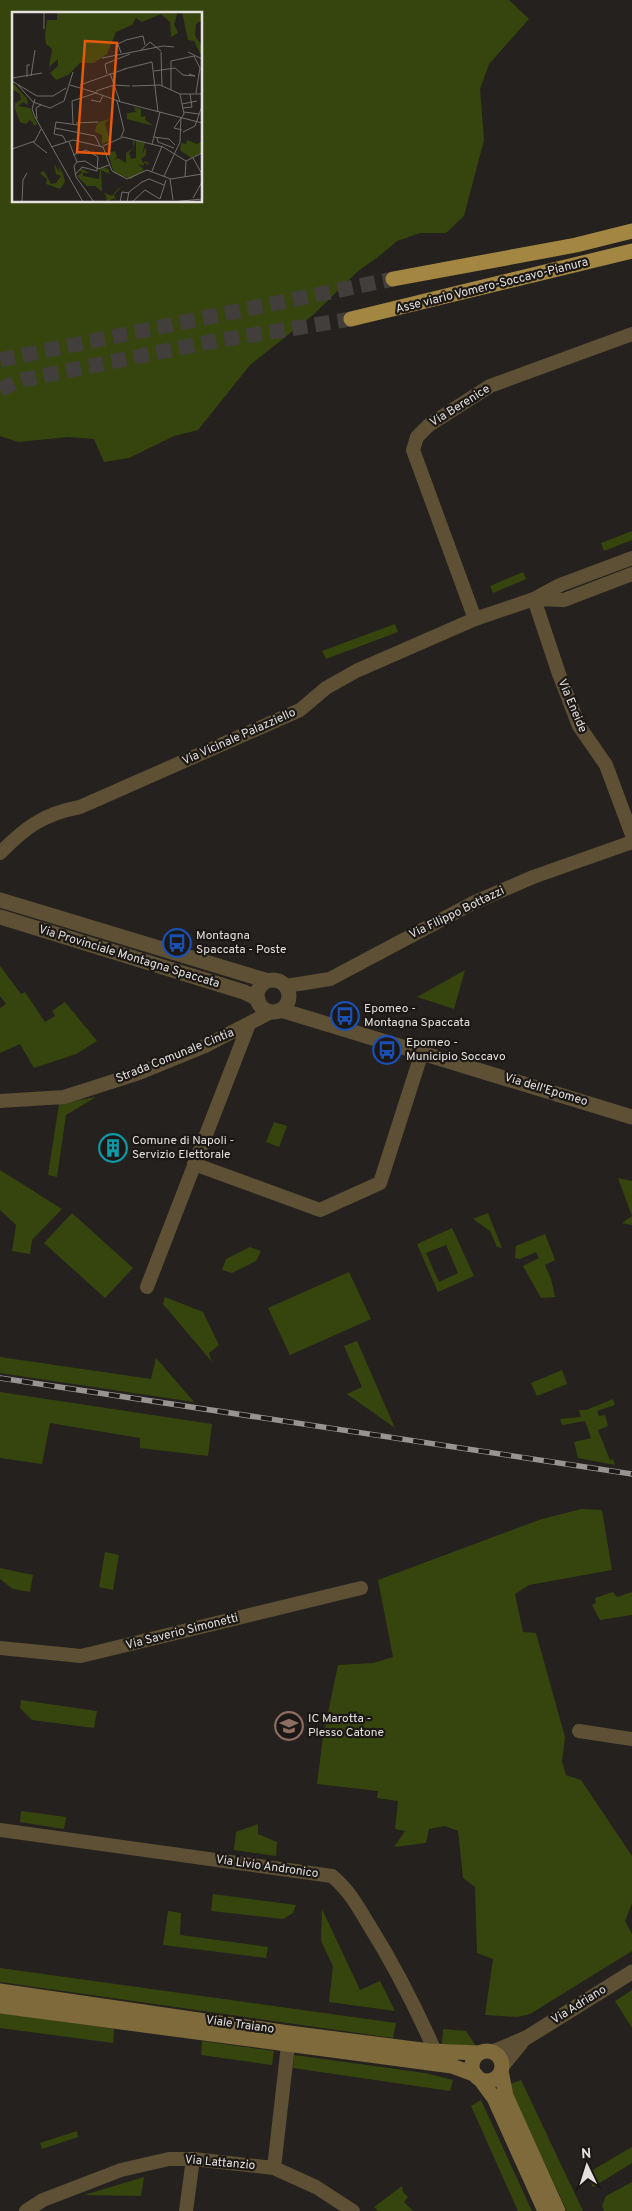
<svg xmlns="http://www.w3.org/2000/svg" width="632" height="2211" font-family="Overpass,sans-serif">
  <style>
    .green { fill: #36450e; fill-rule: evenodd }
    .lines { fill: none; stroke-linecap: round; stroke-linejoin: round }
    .trunk-tunnel { stroke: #423e3b; stroke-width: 15; stroke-dasharray: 15 8; stroke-linecap: butt }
    .minor { stroke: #5d5034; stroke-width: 14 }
    .tertiary { stroke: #5d5034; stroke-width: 15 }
    .secondary { stroke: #7e6a3b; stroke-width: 15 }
    .trunk { stroke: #a38641; stroke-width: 15 }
    .rail-casing { stroke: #989492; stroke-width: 5.5 }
    .rail { stroke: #1c1815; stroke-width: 4; stroke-dasharray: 11; stroke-linecap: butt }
    .labels { text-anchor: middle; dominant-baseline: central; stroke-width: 4.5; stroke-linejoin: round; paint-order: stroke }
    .street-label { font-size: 12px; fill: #e3e0de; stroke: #1c1815 }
    .poi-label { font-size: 12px; fill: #e3e0de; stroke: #1c1815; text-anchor: start }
    .inset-road { fill: none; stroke: #716d6b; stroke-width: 1 }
    .view { fill: #e8590c; fill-opacity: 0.15; stroke: #e8590c; stroke-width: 2.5 }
    .inset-edge { fill: none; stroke: #e3e0de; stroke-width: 2.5 }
  </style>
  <rect width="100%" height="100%" fill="#25211e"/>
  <path class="green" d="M0 0H509L529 19 489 64 480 89 484 140 464 216 446 233H420L397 241 378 257 358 271 313 315 250 365 198 430 174 436 129 458 104 462 94 439 68 437 18 442 0 436ZM14 14H201V201H14Z
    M632 531V540L604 551 601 543Z
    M523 572 526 579 493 593 490 586Z
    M395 624 398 632 326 659 322 651Z
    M0 966 21 994 25 992 45 1022 55 1016 52 1011 65 1002 97 1041 76 1054 34 1068 20 1044 0 1053V1008L6 1004 0 996Z
    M465 970 454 1009 417 997Z
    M96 1097 66 1115 57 1177 48 1175 59 1104Z
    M274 1122 287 1126 279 1147 266 1142Z
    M0 1170 62 1209 32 1240 30 1254 12 1251 16 1225 0 1210Z
    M618 1178 632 1181V1225L622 1223 632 1216Z
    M72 1213 133 1268 105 1298 44 1243Z
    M488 1213 502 1248 497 1247 490 1231 473 1219Z
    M452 1228 474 1276 438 1292 417 1244ZM446 1245 458 1273 439 1282 426 1253Z
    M545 1234 555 1260 545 1265 551 1279 555 1297 541 1298 523 1266 539 1258 536 1252 520 1259 515 1258 516 1246Z
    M250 1247 261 1251 256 1261 232 1273 222 1270 226 1259Z
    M349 1272 371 1319 290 1355 268 1308Z
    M165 1297 203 1312 219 1345 209 1353 212 1362 163 1304Z
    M357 1341 395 1428 347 1394 362 1387 344 1346Z
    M0 1357 151 1379 156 1358 194 1402 0 1373Z
    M562 1370 567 1384 537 1396 531 1383Z
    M0 1392 212 1424 208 1456 140 1448V1438L50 1423 42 1464 0 1458Z
    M613 1399 615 1405 597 1411 599 1416 605 1415 608 1426 598 1430 610 1460 613 1459 615 1465 578 1458 574 1442 591 1438 585 1421 562 1425 560 1419 581 1417 579 1410H586Z
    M581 1509 602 1510 612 1570 529 1585 515 1594 523 1632 536 1633 565 1737 562 1761 566 1775 581 1780 632 1856V1903L625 1921 632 1934V1951L530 2014 517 2017 485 2015 493 1959 477 1953 475 1887 463 1878 458 1831 445 1826 429 1829 426 1843 394 1847 405 1831 395 1829 398 1801 377 1798 378 1791 317 1784 323 1737 338 1665 373 1663 393 1657 378 1580 539 1520Z
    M105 1552 119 1555 113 1590 99 1587Z
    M0 1568 33 1575 30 1592 13 1589 0 1579Z
    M613 1592 617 1597 632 1592V1615L600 1620 592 1605 596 1603 595 1598Z
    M21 1700 97 1711 94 1728 32 1720 20 1708Z
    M21 1811 66 1817 64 1829 20 1822Z
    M258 1824V1834L277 1842 276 1856 234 1850 236 1832Z
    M213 1894 296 1905 293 1913 283 1919 211 1911Z
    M322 1909 360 1990 380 1981 395 2011 329 2002 333 1966 321 1941Z
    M168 1911 181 1913 180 1935 268 1947 266 1958 163 1945Z
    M0 1968 396 2023 393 2038 0 1982Z
    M632 1990V2028L615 2001Z
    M0 2013 114 2029 113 2043 0 2028Z
    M443 2029 466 2031 476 2046 442 2044Z
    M202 2041 274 2051 272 2065 201 2055Z
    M294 2055 425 2073 453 2080 450 2091 293 2068Z
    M521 2080 583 2211H567L508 2085Z
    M481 2100 532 2211H518L471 2106Z
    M77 2131 78 2137 42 2149 40 2143Z
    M632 2147V2163L593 2187 586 2174Z
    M144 2177 141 2196 84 2195Z
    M632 2182V2211H604L602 2206 606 2196Z
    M402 2186 403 2192 408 2197 404 2202 413 2211H378L374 2207Z"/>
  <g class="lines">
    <path class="trunk-tunnel" d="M0 360 393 279
      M0 389 22 380 209 342 351 319"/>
    <path class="minor" d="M534 599 559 674 579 726 606 765 632 835
      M534 599 564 600 632 574
      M475 619 413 450 417 437 429 425 490 386 632 334
      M0 853C26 827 43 814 80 807L300 710 326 688 356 671 475 619 534 599 560 585 632 558
      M286 986 330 979 473 903 533 877 632 842
      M0 1101 64 1097 139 1073 205 1046 271 1012
      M194 1164 320 1210 380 1183 422 1052
      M147 1287 249 1024
      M0 1648 81 1656 361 1588
      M579 1731 632 1739
      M0 1830 332 1876C349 1890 358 1907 369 1925 394 1965 416 2008 435 2051
      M274 2168 288 2045
      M26 2211 43 2200 121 2170 169 2159H193L274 2168 316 2187 353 2211
      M186 2211 193 2159"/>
    <path class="tertiary" d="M0 900 268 981
      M0 917 244 992 258 999
      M257 996a16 16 0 1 1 32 0a16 16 0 1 1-32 0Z
      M281 1010 632 1117
      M493 2052 526 2038 632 1972
      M502 2066 521 2043"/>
    <path class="secondary" d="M0 1991 289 2033 430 2051 480 2053
      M0 2006 452 2066 476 2075
      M472 2066a15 15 0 1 1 30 0a15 15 0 1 1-30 0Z
      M501 2071 506 2096 558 2211
      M480 2079 494 2098 545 2211"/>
    <path class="trunk" d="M393 279 576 245 632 231
      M351 319 632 251"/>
    <defs>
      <path id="rail" d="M0 1378 632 1474"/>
    </defs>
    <use href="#rail" class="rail-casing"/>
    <use href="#rail" class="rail"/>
  </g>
  <defs>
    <symbol id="bus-ring" viewBox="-11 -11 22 22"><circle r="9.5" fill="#1c1815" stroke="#1a4fb4" stroke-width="1.5"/><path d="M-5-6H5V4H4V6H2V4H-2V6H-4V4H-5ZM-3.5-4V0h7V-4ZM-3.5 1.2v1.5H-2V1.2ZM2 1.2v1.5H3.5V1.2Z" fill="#1a4fb4"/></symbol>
    <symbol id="building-ring" viewBox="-11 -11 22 22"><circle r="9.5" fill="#1c1815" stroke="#0f9aa8" stroke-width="1.5"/><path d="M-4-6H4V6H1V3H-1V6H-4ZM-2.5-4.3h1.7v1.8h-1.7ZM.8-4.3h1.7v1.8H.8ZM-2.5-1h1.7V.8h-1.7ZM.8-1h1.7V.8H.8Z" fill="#0f9aa8"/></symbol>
    <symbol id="school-ring" viewBox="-11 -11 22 22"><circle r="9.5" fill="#1c1815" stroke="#8d6e63" stroke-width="1.5"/><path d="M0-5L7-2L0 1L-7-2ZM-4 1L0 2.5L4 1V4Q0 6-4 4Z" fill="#8d6e63"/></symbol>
  </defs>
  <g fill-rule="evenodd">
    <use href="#bus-ring" x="161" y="927" width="32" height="32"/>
    <use href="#bus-ring" x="329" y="1000" width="32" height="32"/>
    <use href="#bus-ring" x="371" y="1034" width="32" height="32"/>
    <use href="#building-ring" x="97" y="1132" width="32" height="32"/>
    <use href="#school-ring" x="273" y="1710" width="32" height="32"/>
  </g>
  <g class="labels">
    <g class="street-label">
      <text transform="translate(492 286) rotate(-14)">Asse viario Vomero-Soccavo-Pianura</text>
      <text transform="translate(460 406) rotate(-32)">Via Berenice</text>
      <text transform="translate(572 706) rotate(67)">Via Eneide</text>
      <text transform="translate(239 737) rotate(-24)">Via Vicinale Palazziello</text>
      <text transform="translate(457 913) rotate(-26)">Via Filippo Bottazzi</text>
      <text transform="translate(129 957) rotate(17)">Via Provinciale Montagna Spaccata</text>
      <text transform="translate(175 1056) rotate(-22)">Strada Comunale Cintia</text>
      <text transform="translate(546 1090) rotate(17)">Via dell'Epomeo</text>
      <text transform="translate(182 1632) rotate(-14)">Via Saverio Simonetti</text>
      <text transform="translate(267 1867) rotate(8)">Via Livio Andronico</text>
      <text transform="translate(579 2005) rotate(-32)">Via Adriano</text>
      <text transform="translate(240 2025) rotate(8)">Viale Traiano</text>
      <text transform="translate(220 2163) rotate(5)">Via Lattanzio</text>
    </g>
    <g class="poi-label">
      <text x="196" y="936">Montagna<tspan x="196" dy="14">Spaccata - Poste</tspan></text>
      <text x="364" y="1009">Epomeo -<tspan x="364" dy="14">Montagna Spaccata</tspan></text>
      <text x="406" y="1043">Epomeo -<tspan x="406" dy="14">Municipio Soccavo</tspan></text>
      <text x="132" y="1141">Comune di Napoli -<tspan x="132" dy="14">Servizio Elettorale</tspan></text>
      <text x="308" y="1719">IC Marotta -<tspan x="308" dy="14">Plesso Catone</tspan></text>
    </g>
  </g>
  <g transform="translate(12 12)">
    <rect width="190" height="190" fill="#25211e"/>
    <path d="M45 0H166L162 12 166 21 159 25 158 10 149 2 130 10 124 6 120 13 104 20 95 42 82 51H68L56 63 44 68 38 61 46 54V47L37 55 40 37 34 32 33 23 35 8H45ZM170 0H190V8L184 12 183 23 189 33 190 45 182 29 176 28ZM2 72 15 87 16 93 11 90 6 94 18 96 25 112 23 114 18 108 14 112 8 110 3 97V91L9 88 8 82 0 77ZM122 95 129 97V105L134 104 133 108 142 114 115 107V101L124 100ZM98 107 93 111 98 129 90 132V123L83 120 84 114 87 110ZM175 128 185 132 190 129V140L179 146 168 138 169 131 174 132ZM121 129H123L121 136 117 141 119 147 124 146V129L133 131 130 142 134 135V143L129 147 131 151 133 149 137 151 135 153 133 150 131 154 126 152 132 158 119 167 102 161 96 141 103 139 105 145 102 148 106 146 114 151V141L121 136ZM42 152 48 161 47 154 51 162 53 170 48 177 34 172 35 167 28 161 32 159 39 172 44 171 49 164 44 162ZM92 155 96 157 98 162 89 158 90 180 100 184 105 178 110 174 102 183 105 190 102 186 95 190 94 183 83 174H75L65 164 71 160 67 159 69 156 77 161H71V164L87 167 88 157Z" fill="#36450e"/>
    <path class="inset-road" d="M32 17V0M129 38 138 30 149 39M149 40 150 74M176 40 190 47M109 41 106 32 114 28 131 24 133 33M90 46 151 34 162 35M140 50 146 100M112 57 140 50M142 59 163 56 171 63 183 64 177 62M98 61 108 90M95 62 93 52 118 42M19 64 23 38M15 65V53H18M0 66 30 61M0 69 25 84M6 73 21 90 38 96 52 89 61 60M58 73 85 81M68 73 113 57M120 74 148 73 168 82H190M159 78V49L182 44 188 56 184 81M84 79 102 73 118 74M168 82 172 102 162 116 170 118M25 84H41L54 76M23 87 20 97 23 105 71 190M79 88 88 90 91 83M105 89 112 118 109 125M170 92 185 89M171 96 180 95 178 82M172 100 187 102M25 107 24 96 29 93M64 111 86 110M61 112 60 89 84 81 109 90 190 111M43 116 83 124 88 134M171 120 183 114 190 94M142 125 157 127 163 133M145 126 146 130 162 136M21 130 35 141M54 130 51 124 42 122 44 110 66 113M57 130 65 150M140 132 148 100M91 134 111 125 151 135 174 149M39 135 61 128 91 135M91 135 100 159 115 167 135 158 159 167 190 162M0 137 23 129 29 117M61 143 74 138 86 145 85 159 70 155 63 163M181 146 190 162M174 149 190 141M65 150 62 154 64 165 82 190M65 150 73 149 86 157 97 153M140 159 150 134M152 164 168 130 169 105M173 165 174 149M158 167 161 188M181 186 190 170M10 190 11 168 15 161M108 190 110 180 117 181M115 190 117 180 130 170 137 167 152 173M120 190 133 178 148 187 154 168M159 190 190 187"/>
    <path class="view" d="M73 29 105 31 97 142 65 140Z"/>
    <rect width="190" height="190" class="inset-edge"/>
  </g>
  <g transform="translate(587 2166) rotate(356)" stroke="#1c1815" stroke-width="4" paint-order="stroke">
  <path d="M0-4L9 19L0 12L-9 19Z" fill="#e3e0de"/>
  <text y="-8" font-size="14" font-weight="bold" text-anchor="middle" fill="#e3e0de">N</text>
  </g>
</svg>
